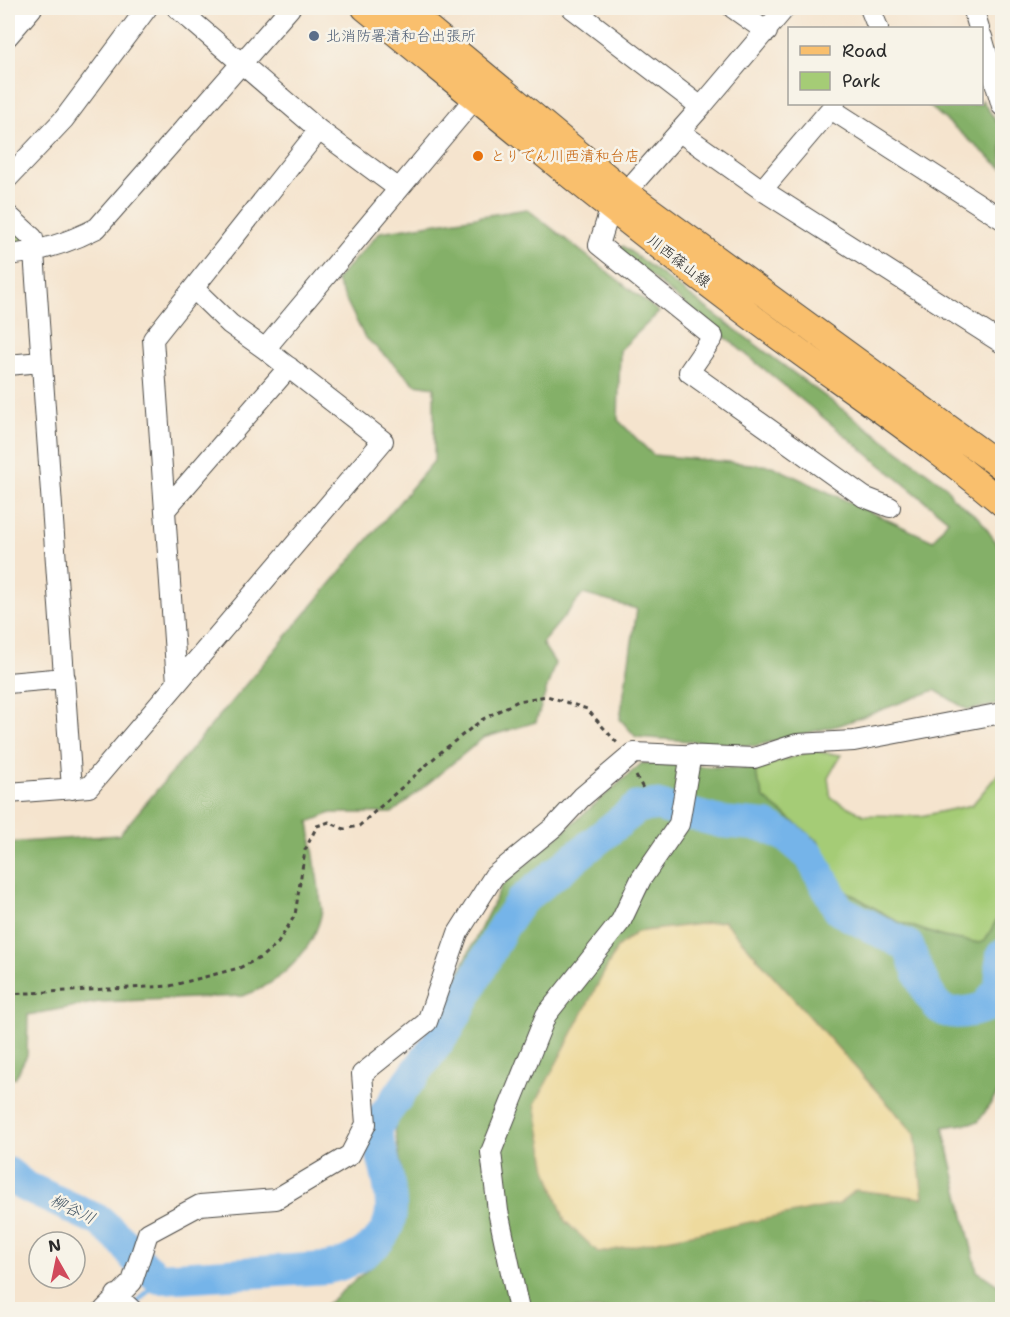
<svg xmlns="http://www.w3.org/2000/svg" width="1010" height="1317" font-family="'Shantell Sans','Klee One',sans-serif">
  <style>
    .green { fill: #a5cc76; stroke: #687c50; stroke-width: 1.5 }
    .forest { fill: #84b067; stroke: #586e49; stroke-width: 1.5; fill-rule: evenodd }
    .sand { fill: #eeda9e; stroke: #8c8264; stroke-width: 1.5 }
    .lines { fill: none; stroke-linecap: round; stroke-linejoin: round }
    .stream { stroke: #75b4e9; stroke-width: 5 }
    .river { stroke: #75b4e9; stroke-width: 32 }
    .minor-casing { stroke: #494743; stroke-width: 22 }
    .major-casing { stroke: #494743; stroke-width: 28 }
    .path { stroke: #494743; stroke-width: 3; stroke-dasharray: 4.5 4.5; stroke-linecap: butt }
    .minor { stroke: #fff; stroke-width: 20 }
    .major { stroke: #f9bf6d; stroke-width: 26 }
    .service-dot { fill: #5c6f8a; stroke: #f7f3e8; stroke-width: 2 }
    .food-dot { fill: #e8710a; stroke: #f7f3e8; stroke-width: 2 }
    .labels { text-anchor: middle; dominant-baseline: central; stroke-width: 5; stroke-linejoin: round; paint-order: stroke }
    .service-label { font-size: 15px; fill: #4e5e75; stroke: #f7f3e8; text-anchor: start }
    .food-label { font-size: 15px; fill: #c56008; stroke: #f7f3e8; text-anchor: start }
    .street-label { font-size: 15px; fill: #2b2b2b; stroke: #f7f3e8 }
    .water-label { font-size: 16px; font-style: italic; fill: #415464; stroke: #f7f3e8 }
  </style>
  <rect width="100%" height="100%" fill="#f7f3e8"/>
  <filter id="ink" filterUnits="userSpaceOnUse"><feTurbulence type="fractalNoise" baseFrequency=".0167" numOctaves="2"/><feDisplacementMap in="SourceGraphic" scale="12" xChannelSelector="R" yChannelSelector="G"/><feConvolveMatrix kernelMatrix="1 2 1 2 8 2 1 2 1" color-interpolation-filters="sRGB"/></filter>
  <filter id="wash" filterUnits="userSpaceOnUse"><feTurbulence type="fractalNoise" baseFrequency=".008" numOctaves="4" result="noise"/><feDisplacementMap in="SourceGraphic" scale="24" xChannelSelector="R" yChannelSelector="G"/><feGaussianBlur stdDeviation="1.35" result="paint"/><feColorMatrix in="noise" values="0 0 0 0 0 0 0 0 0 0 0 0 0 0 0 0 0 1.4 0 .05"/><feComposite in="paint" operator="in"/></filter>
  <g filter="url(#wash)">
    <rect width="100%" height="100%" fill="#f5e4ce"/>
    <path class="green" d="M8 215 33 238 8 255Z
      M812 751 841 755 828 778 831 798 864 815 921 816 972 805 1002 769V910L985 941 979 943 943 937 896 921 846 891 818 841 763 798 754 769Z"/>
    <path class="forest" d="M982 100 1002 130V168L927 104H982Z
      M527 209 659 312 620 350 618 420 653 455 772 466 933 541 948 520 619 250 623 246 947 487 952 497 980 519 1002 551V704L968 710 935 690 840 725 755 746 636 737 620 719 637 609 583 594 542 643 555 663 536 722 483 738 392 813H331L309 822 322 910C316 949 279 985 242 996L99 1002 28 1015 27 1055 15 1078 8 1079V843L119 835 434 461V387L415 384 364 336 336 280 380 232Z
      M642 763 754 769 764 798 818 841 846 891 896 921 943 937 979 943 985 941 1002 910V1087L978 1122 943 1127 977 1271 1002 1288V1309L320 1310 386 1254 405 1191 389 1093 444 1003 502 885ZM724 921 915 1134 923 1198 855 1190 637 932Z"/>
    <path class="sand" d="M724 921 915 1134 923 1198 855 1190 839 1204 599 1253 565 1221 547 1170 535 1104 617 948 637 932Z"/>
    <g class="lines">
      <path class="stream" d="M135 1306 159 1278"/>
      <path class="river" d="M8 1173 24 1186 100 1221 125 1244 134 1257 159 1278 327 1268C357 1262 393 1241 391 1205 391 1181 381 1154 376 1131L381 1119 448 1029 503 927 521 901 638 807 655 805 721 822 766 826 789 838 810 856 839 910 908 946C915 963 926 997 940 1008 951 1017 975 1011 986 1007L1000 987 1002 955"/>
    </g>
  </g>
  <g filter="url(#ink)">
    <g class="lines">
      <defs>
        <path id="minor" d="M177 8 319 130 399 189
          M572 8 701 107 785 8
          M733 8 767 32
          M870 8 878 28
          M973 8 979 28
          M8 36 32 8
          M982 37 1002 106
          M835 104 762 190 1002 343
          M701 107 610 210 599 245 713 337 689 372 864 497 890 507
          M831 109 1002 219
          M680 132 762 190
          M8 178 64 119 147 8
          M8 215 33 238 72 789
          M8 255C40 252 68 243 97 228L290 8
          M194 289 230 324 265 349
          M8 365 41 362
          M165 510 289 367
          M8 683 65 678
          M177 683 153 339 319 130
          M8 793 89 787 383 441 265 349 475 98
          M116 1295 132 1310
          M104 1310 132 1282 148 1233 200 1205 276 1199 350 1155 366 1124 362 1074 427 1022 458 933 494 876 554 827 582 797 634 753 754 758 797 744 854 741 1002 713
          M519 1310 498 1211 491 1152 546 1015 621 921 641 879 679 824 691 754"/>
        <path id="major" d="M365 8C489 109 612 212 740 308 827 374 919 433 1002 503
          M404 8 625 192 1002 467"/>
      </defs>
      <use href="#minor" class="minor-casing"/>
      <use href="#major" class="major-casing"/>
      <path class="path" d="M636 776 644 790
        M8 994 170 986 239 968 260 958 278 943 295 915 305 850 317 826 329 822 344 829 359 826 442 751 483 719 518 701 547 696 587 709 618 744"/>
      <use href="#minor" class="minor"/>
      <use href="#major" class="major"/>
    </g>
  </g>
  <circle class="service-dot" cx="314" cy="36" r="6"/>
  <circle class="food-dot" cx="478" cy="156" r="6"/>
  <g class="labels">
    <g class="service-label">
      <text x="326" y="36">北消防署清和台出張所</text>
    </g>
    <g class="food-label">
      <text x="490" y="156">とりでん川西清和台店</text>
    </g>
    <g class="street-label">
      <text transform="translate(679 261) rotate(38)">川西篠山線</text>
    </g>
    <g class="water-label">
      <text transform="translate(73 1209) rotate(26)">柳谷川</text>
    </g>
  </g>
  <rect width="1010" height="1317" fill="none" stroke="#f7f3e8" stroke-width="30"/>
  <rect x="788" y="27" width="195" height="78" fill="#f7f3e8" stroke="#a5a39c" stroke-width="1.5"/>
  <rect x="800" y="46" width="30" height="9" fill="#f9bf6d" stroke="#a5a39c" stroke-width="1.5"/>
  <text x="842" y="57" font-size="18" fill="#2b2b2b">Road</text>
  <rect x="800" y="72" width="30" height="18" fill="#a5cc76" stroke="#a5a39c" stroke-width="1.5"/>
  <text x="842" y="87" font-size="18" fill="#2b2b2b">Park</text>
  <g transform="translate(57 1260) rotate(351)"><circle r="28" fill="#f7f3e8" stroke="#a5a39c" stroke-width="1.5"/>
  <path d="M0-4.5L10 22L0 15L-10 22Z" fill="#d1495b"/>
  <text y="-9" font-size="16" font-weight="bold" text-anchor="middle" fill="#2b2b2b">N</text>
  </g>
</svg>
